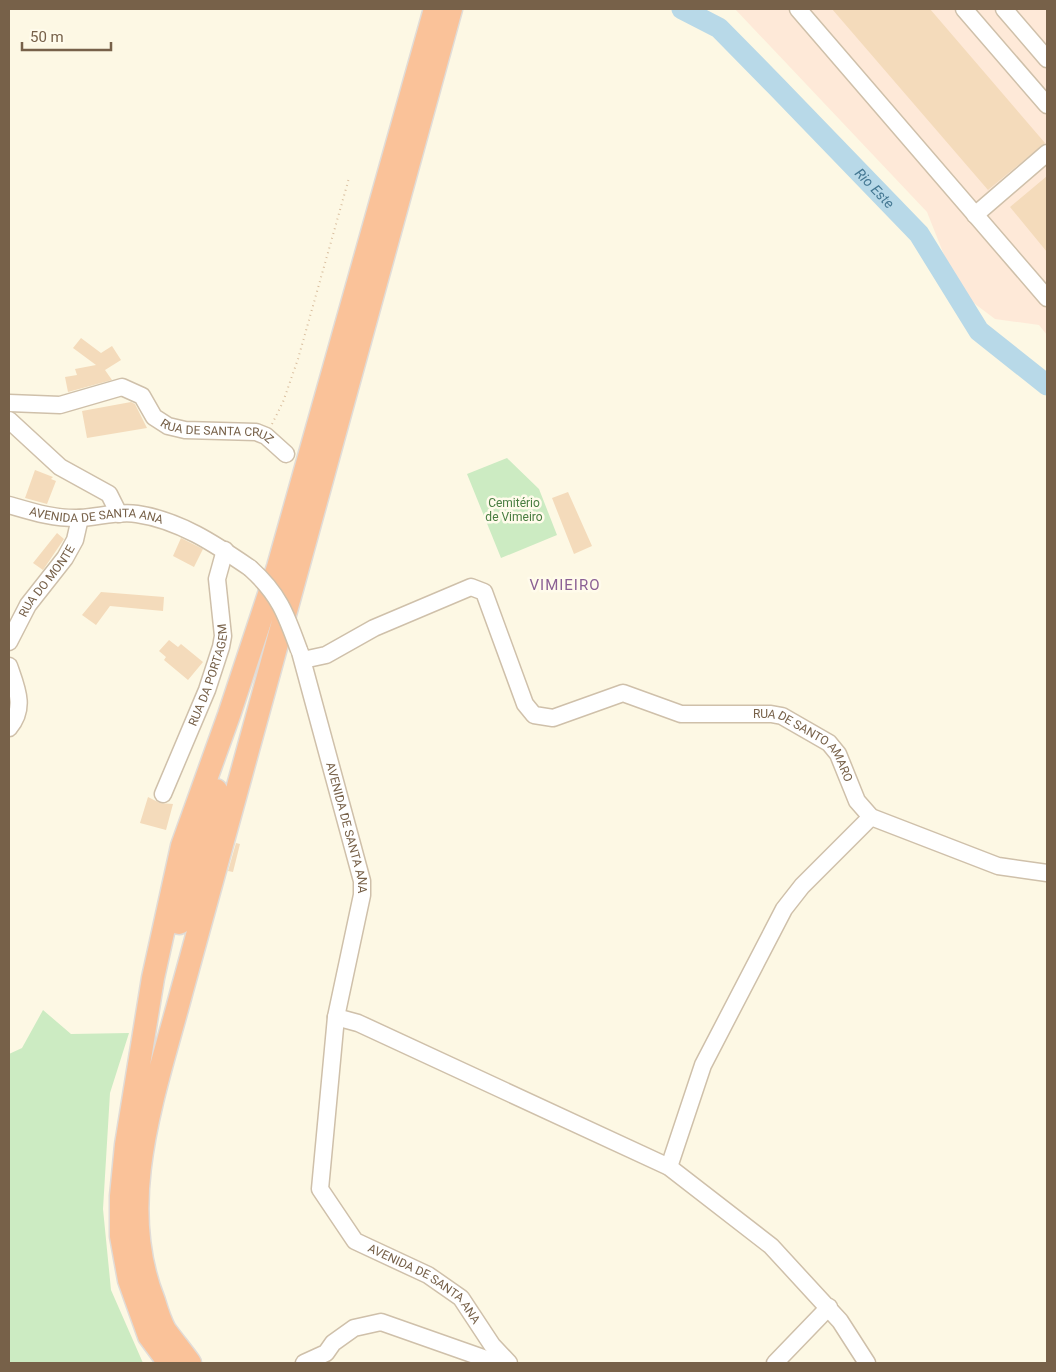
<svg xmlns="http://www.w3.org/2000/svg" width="1056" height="1372" font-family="Roboto,sans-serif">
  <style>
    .commercial { fill: #fee9d8 }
    .green { fill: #ccebc2 }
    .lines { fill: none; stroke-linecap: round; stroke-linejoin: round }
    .river { stroke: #b8d9e8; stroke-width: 21 }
    .building { fill: #f4dbbb }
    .minor-casing { stroke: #cfc0aa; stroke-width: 19 }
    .highway-casing { stroke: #e1dcd7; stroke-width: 25 }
    .path { stroke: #d9be9e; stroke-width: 2; stroke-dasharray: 1 4; stroke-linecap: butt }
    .minor { stroke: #fff; stroke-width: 16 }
    .highway { stroke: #fac299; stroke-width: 22 }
    .minor-bridge-casing { stroke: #cfc0aa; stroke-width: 19; stroke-linecap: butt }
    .minor-bridge { stroke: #fff; stroke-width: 16 }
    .labels { text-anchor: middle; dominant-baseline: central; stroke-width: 5; stroke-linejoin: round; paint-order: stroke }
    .street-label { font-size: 12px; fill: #776149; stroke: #fffbeb }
    .park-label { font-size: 12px; fill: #487d40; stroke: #fffbeb }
    .water-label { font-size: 14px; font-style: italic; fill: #447893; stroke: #fffbeb }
    .quarter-label { font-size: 15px; letter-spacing: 1px; fill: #8b6094; stroke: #fffbeb }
  </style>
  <rect width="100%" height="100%" fill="#fdf8e4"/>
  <path class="commercial" d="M735 9H1047V335L1039 325 995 319 971 301 950 270 927 212Z"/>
  <path class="green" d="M507 458 539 489 557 535 501 558 467 474Z
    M43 1010 71 1034 129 1033 110 1093 103 1209 111 1290 143 1363H9V1054L22 1048Z"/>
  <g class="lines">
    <path class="river" id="s1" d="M682 9 719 28 776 86 919 234 979 331 1047 385"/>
  </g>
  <path class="building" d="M832 9H930L1045 143 988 190Z
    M1047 176V252L1010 207Z
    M81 338 101 353 112 346 121 360 105 370 112 380 68 392 65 377 77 375 75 369 96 365 73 348Z
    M131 402 135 404 147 428 87 438 82 411Z
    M35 470 53 477 51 479 56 481 47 504 25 498Z
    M568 492 592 546 574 554 552 498Z
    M57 533 64 539 43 570 33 563Z
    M181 538 203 549 194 567 173 556Z
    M101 592 164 597 163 611 110 606 96 625 82 615Z
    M169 640 178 647 181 644 203 662 188 680 164 660 166 657 159 651Z
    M148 797 160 803 173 804 166 830 140 823Z
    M236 843 240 844 233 872 228 871Z"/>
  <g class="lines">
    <defs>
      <g id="minor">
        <path d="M798 9 1047 298"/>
        <path d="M964 9 1047 105"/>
        <path d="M1004 9 1047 59"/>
        <path d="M975 215 1047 153"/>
        <path id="s2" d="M9 403 60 405 122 387 142 396 154 417 168 426 185 430 256 432 266 436 286 454"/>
        <path d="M9 420 60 467 109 494 119 514"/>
        <path id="s3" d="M9 505C33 512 55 519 80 518 99 517 118 511 137 514 179 520 215 544 250 568"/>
        <path id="s4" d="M9 642 28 605 65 558 75 540 80 518"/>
        <path id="s5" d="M300 652 362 881V895L336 1017 320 1189 355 1241 428 1275 461 1298 492 1345 509 1363"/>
        <path id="s6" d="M303 660 326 655 374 628 471 587 484 592 525 704 534 715 553 718 623 693 681 714H771L782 716 829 743 838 754 857 801 871 817 998 866 1047 873"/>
        <path d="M9 666C17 689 26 708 9 728"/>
        <path id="s7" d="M163 794 207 690 221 647 223 636 217 579 225 550"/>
        <path d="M336 1017 358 1023 669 1167 771 1246 840 1321 867 1363"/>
        <path d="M669 1167 703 1065 784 909 802 886 871 817"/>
        <path d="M304 1363 326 1353 333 1343 354 1328 381 1322 489 1360H504"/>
        <path d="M775 1363 829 1307"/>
      </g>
      <path id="highway" d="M179 923 216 790
        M169 1363 149 1336 129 1280 121 1236V1196L126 1145 153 978 182 846 229 715 278 567 435 9
        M190 1363C182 1352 173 1341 165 1330 160 1321 157 1311 154 1301 114 1201 155 1093 181 994L451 9"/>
    </defs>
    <use href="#minor" class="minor-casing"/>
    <use href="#highway" class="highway-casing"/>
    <path class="path" d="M272 424 283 402 298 359 349 178"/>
    <use href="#minor" class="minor"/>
    <use href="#highway" class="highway"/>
    <defs>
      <path id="minor-bridge" d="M250 568C279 594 286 614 299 650"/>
    </defs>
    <use href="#minor-bridge" class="minor-bridge-casing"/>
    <use href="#minor-bridge" class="minor-bridge"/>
  </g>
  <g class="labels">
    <g class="street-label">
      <text stroke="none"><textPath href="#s2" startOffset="228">RUA DE SANTA CRUZ</textPath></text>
      <text stroke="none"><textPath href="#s3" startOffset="89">AVENIDA DE SANTA ANA</textPath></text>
      <text stroke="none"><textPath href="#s4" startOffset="72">RUA DO MONTE</textPath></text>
      <text stroke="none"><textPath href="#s7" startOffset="128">RUA DA PORTAGEM</textPath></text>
      <text stroke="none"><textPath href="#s6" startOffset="622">RUA DE SANTO AMARO</textPath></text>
      <text stroke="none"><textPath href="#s5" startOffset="182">AVENIDA DE SANTA ANA</textPath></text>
      <text stroke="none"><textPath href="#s5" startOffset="694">AVENIDA DE SANTA ANA</textPath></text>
    </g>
    <g class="park-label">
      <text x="514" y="503">Cemitério<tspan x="514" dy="14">de Vimeiro</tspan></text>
    </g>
    <g class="water-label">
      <text stroke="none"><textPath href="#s1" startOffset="265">Rio Este</textPath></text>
    </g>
    <g class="quarter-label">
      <text x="565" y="585">VIMIEIRO</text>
    </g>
  </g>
  <rect width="1056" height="1372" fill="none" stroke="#776149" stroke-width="20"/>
  <path d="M22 42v8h89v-8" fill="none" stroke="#776149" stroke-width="2.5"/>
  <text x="30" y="42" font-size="15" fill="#776149" stroke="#fffbeb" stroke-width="4" paint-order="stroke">50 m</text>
</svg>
